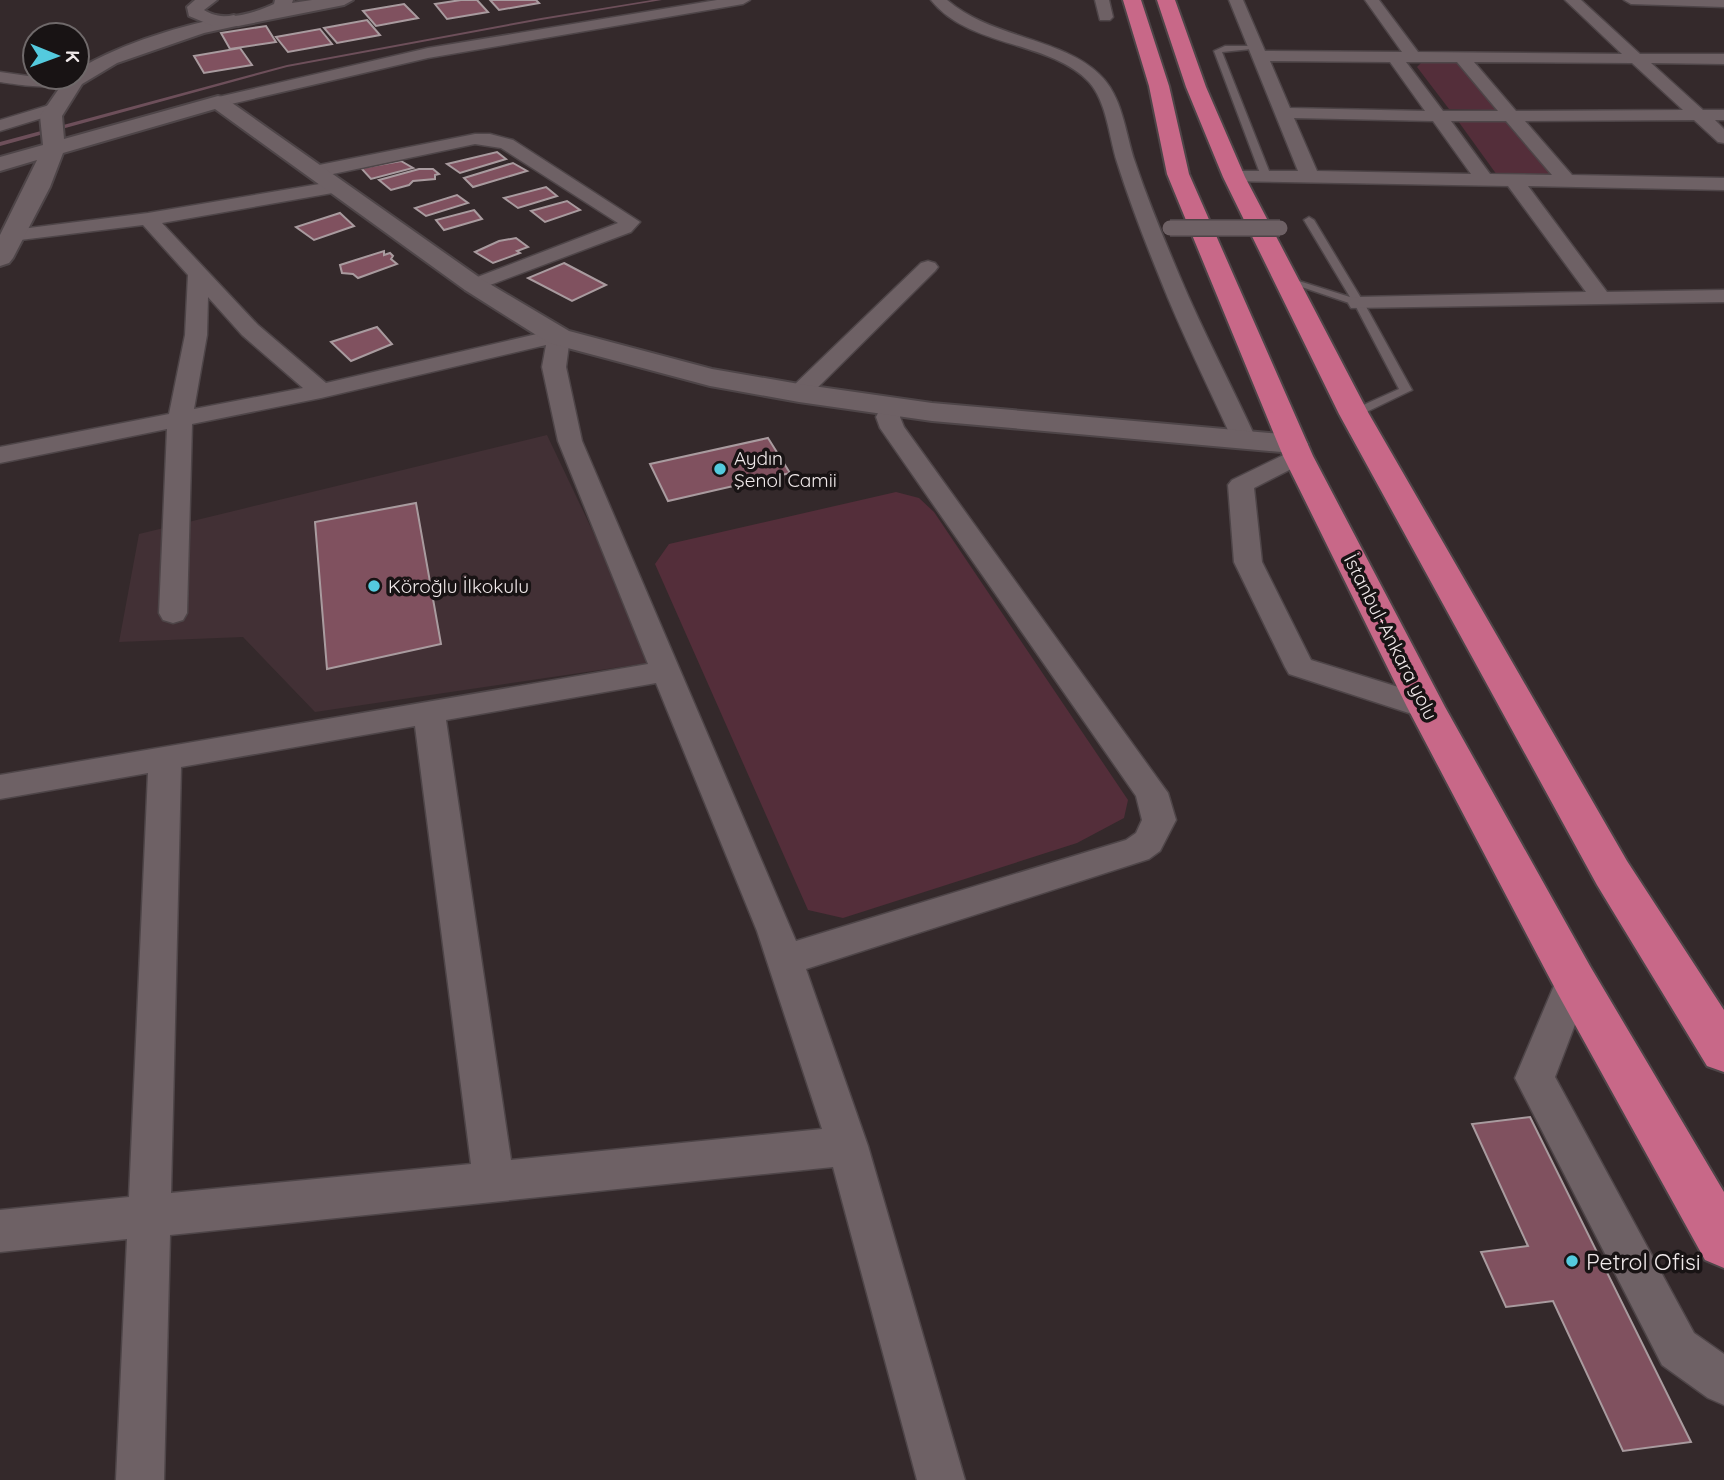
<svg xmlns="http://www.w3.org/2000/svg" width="1724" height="1480" font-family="Quicksand,sans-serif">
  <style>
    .built { fill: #423035 }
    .green { fill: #542e3a }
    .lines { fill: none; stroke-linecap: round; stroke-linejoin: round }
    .stream { fill: #6d4f5a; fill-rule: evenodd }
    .building { fill: #80515f; stroke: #a99b9f; stroke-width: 2 }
    .service-casing { stroke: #4e4548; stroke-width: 3 }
    .minor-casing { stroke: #4e4548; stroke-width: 3 }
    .tertiary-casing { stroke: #4e4548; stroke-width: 4 }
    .secondary-casing { stroke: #4e4548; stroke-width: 4 }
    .trunk-casing { stroke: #4e4548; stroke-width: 4 }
    .service { fill: #6e6165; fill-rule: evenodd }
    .minor { fill: #6e6165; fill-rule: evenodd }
    .tertiary { fill: #6e6165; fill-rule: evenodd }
    .secondary { fill: #6e6165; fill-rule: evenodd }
    .trunk { fill: #c86888; fill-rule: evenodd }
    .pedestrian-bridge-casing { stroke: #4e4548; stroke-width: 18; stroke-linecap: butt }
    .pedestrian-bridge { stroke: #6e6165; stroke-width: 15 }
    .poi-dot { fill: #54cade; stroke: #181314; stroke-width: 2.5 }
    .labels { text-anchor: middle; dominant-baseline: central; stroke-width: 7; stroke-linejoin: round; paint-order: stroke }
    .poi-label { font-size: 19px; fill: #f1eaeb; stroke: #181314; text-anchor: start }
    .street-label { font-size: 19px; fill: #f1eaeb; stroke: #181314 }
    .near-poi-label { font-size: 23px; fill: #f1eaeb; stroke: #181314; text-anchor: start }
  </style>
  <rect width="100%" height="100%" fill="#34292b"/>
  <path class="built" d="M547 435 655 662 315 712 243 637 119 642 139 534Z"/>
  <path class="green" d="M1421 63H1458L1497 110 1449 109 1417 67Z
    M1458 121H1508L1552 175H1497Z
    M896 492 919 498 934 512 1128 800 1124 818 1077 843 843 918 808 910 655 564 669 544Z"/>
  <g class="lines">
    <path class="stream" d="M652 0H662L541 20 287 67 0 146V142L287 65 541 18Z"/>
  </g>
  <path class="building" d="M461 0H477L488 12 447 19 435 4Z
    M490 0H536L539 3 499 10Z
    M404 4 418 18 376 26 363 11Z
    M367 20 380 35 337 43 324 28Z
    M266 26 276 42 230 49 221 33Z
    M320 29 332 44 288 52 276 37Z
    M240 48 252 65 204 73 194 56Z
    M497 152 506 159 460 173 447 164Z
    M401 161 413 168 371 179 361 168Z
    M513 163 527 171 473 187 464 178Z
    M419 169H433L439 174 435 175V179L413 181 409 185 391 190 379 180Z
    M546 187 557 196 518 208 504 198Z
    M457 195 468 203 426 216 415 208Z
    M567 201 580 210 545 222 531 211Z
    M474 210 482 219 444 230 436 220Z
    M340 213 354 226 314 240 296 227Z
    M516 238 528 247 517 251 520 253 493 263 475 252 499 241Z
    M384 251V255L390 253 393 256 391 259 397 264 358 278 353 274 342 273 340 265Z
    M564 263 606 285 572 301 528 278Z
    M377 327 392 344 351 361 331 342Z
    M768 438 790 473 668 501 650 464Z
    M416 503 441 644 327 669 315 522Z
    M1530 1117 1691 1442 1623 1451 1553 1301 1506 1307 1481 1252 1528 1246 1472 1124Z"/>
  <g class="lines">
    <defs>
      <path id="service" d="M1225 46H1257L1261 48 1222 52 1271 176 1269 178 1261 176 1214 51Z
        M1309 217 1314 220 1364 303 1412 390 1354 418 1350 417V411L1399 389 1355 305 1281 280 1286 277 1350 297 1304 220Z"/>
      <path id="minor" d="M717 0H750L743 4 428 58 218 107 210 102 218 97 428 48Z
        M931 0H947C991 38 1062 38 1099 74 1123 96 1125 133 1135 162 1148 201 1164 239 1180 277 1203 332 1232 386 1257 441L1254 446 1245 448 1236 446 1233 441C1208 386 1181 332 1159 276 1144 239 1129 200 1117 162 1109 137 1107 102 1089 82 1049 40 969 48 931 0Z
        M1095 0H1109L1113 17 1110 20H1100Z
        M1229 0H1243L1265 51 1402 52 1365 0H1379L1418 52 1622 54 1565 0H1581L1640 54H1724V64L1651 63 1703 110H1724V120H1715L1724 129V143L1718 142 1694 120 1525 121 1572 175 1724 178V190L1528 186 1607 292 1724 290V302L1351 308 1348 303 1351 298 1359 297 1586 292 1508 186 1227 181 1225 177 1234 171H1298ZM1270 61 1390 62 1425 111 1290 108ZM1406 62H1457L1498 111H1443ZM1474 62 1632 63 1683 110 1516 111ZM1294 118 1433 121 1471 174 1317 171ZM1451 121H1506L1552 175 1490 174Z
        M1624 0H1724V7L1631 4Z
        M0 72 35 77 77 76 83 80C72 92 17 85 0 82Z
        M56 103 62 104 65 108 62 112 0 131V120Z
        M475 134H490L513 140 640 222 631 232 474 291 467 289 463 285 467 281 618 223 501 148 475 144 314 178 305 172 314 166Z
        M337 181 346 187 344 191 162 223 258 325 326 383 558 329 566 331 570 337 566 367 582 441 796 941 1126 840 1136 833 1142 820 1136 796 880 428 876 417 884 401H900L904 406 900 417 904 427 1168 793 1176 820 1160 851 1149 859 806 969 868 1146 965 1480H917L833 1167 170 1235 164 1480H116L127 1239 0 1252V1210L129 1197 148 773 0 799V775L648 664 558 441 542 367 546 345 321 398 192 424 187 613 183 620 173 623 163 620 159 613 167 429 0 463V447L169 414 185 335 188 275 143 225 12 241 5 239 2 235 5 231 148 213ZM208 297 242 335 303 388 194 409 207 335ZM656 683 757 931 822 1129 511 1160 446 720ZM415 726 471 1164 171 1193 181 767Z
        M928 261 935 263 938 267 935 271 807 398H791L787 393 791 388 921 263Z
        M1298 448 1307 451 1311 456 1307 461 1254 488 1262 562 1311 660 1437 699 1441 707 1437 715 1426 718 1415 715 1289 674 1285 667 1234 562 1228 485 1232 480Z
        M1574 964 1587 969 1592 980 1555 1077 1694 1333 1724 1354V1405L1708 1398 1662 1365 1515 1078 1561 969Z"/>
      <path id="tertiary" d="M234 15 243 21 241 25 204 33 117 63 82 84 62 116 64 139 218 96 225 98 483 280 569 331 712 369 799 384 932 403 1293 435 1304 438 1308 444 1304 450 1293 453 932 421 799 402 710 386 549 343 465 290 215 109 63 153 50 187 13 258 9 263 0 266V235L37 160 0 171V157L43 145 40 116 67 77H77V70C124 42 180 26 234 15Z"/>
      <path id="secondary" d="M195 0H217L204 10C223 23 255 13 274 4L275 0H293L292 3 312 0H353L344 5 238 26H213L189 16 187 7Z"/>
      <path id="trunk" d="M1123 0H1141L1169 86 1189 174 1313 456 1445 707 1590 966 1724 1192V1268L1705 1260 1558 994 1407 707 1283 456 1167 174 1149 86Z
        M1157 0H1175L1206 87 1245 177 1369 414 1627 861 1724 1010V1072L1707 1066 1597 885 1339 414 1223 177 1186 87Z"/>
    </defs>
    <use href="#service" class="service-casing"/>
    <use href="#minor" class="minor-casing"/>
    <use href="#tertiary" class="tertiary-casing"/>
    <use href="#secondary" class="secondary-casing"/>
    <use href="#trunk" class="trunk-casing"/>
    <use href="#service" class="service"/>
    <use href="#minor" class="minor"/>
    <use href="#tertiary" class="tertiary"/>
    <use href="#secondary" class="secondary"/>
    <use href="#trunk" class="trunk"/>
    <defs>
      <path id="pedestrian-bridge" d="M1170 228H1280"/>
    </defs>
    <use href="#pedestrian-bridge" class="pedestrian-bridge-casing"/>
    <use href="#pedestrian-bridge" class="pedestrian-bridge"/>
  </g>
  <g class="poi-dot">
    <circle cx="720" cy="469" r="7"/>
    <circle cx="374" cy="586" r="7"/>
    <circle cx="1572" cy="1261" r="7"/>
  </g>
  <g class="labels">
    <g class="poi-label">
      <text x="734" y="458">Aydın<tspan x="734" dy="22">Şenol Camii</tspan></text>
      <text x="388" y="586">Köroğlu İlkokulu</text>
    </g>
    <g class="street-label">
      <text transform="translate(1391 637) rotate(63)">İstanbul-Ankara yolu</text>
    </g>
    <g class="near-poi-label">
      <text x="1586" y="1261">Petrol Ofisi</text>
    </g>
  </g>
  <g transform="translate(56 56) rotate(91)"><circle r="33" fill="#181314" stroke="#6f696a" stroke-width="2"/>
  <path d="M0-5L12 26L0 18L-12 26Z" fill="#54cade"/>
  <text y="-10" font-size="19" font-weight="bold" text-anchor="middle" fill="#f1eaeb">K</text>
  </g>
</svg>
